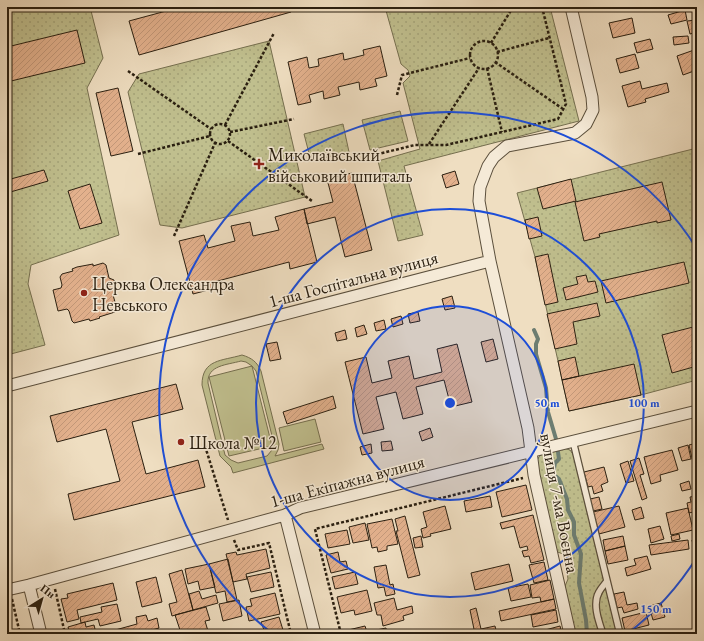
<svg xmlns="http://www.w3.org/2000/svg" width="704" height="641" font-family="'EB Garamond',serif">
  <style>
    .grass { fill: url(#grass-dots); stroke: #756f4f }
    .pitch { fill: #c0bf8e; stroke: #756f4f; fill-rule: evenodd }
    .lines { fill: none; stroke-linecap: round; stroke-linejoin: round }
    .stream { stroke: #6d7d71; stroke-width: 4 }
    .building { fill: url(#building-hatch); stroke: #2a1f10 }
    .lane-casing { stroke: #5b4f3c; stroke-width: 8 }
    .street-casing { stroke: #5b4f3c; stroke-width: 13 }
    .path { stroke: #2a1f10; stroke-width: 2.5; stroke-dasharray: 3 2; stroke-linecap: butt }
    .lane { stroke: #f5ead7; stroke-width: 5.5 }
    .street { stroke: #f5ead7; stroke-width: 11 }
    .ring { fill: none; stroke: #1d4ed8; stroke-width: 2 }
    .poi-dot { fill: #8f2418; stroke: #f5ead7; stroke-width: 1.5 }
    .labels { text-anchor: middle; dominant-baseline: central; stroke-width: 3; stroke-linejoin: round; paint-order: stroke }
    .poi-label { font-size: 18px; fill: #2a1f10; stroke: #f5ead7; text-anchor: start }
    .street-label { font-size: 18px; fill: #2a1f10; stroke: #f5ead7 }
    .centre { fill: #1d4ed8; stroke: #f5ead7; stroke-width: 2 }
    .ring-label { font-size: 12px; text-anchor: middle; font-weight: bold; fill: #1d4ed8; stroke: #f5ead7; stroke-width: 3; stroke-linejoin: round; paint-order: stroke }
  </style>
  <defs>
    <pattern id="grass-dots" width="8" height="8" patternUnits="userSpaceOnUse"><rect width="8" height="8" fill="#c0bf8e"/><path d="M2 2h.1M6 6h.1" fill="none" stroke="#a5a479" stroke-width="1.8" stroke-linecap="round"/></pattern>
    <pattern id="building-hatch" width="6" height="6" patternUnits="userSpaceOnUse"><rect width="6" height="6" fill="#e3b18d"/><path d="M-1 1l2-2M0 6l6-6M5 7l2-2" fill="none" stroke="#c39879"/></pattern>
  </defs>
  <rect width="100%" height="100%" fill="#efdec1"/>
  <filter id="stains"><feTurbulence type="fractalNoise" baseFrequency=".005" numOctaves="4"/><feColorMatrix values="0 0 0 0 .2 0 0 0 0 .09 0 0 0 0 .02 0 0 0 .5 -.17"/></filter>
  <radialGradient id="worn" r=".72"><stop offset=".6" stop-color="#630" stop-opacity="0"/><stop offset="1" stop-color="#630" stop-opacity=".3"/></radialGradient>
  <path class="grass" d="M7 7H90L103 58 87 88 119 235 31 265 28 284 45 345 7 355Z
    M385 7H550L579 121 404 166 423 235 398 241 378 161 420 149 403 83 410 76 408 70 401 64Z
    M269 41 305 197 182 228 160 225 128 92 139 74Z
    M400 111 408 141 370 150 362 120Z
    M343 124 349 152 311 161 304 134Z
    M697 148V380L641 395 569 411 535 257 517 193Z
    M563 448 570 450 575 457 604 580C589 598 594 613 600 634H572L563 591 568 579 566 562 563 554 555 551 536 464C538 451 551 451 563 448Z
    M606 588 618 634H605C600 618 594 601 606 588Z"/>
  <path class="pitch" d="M242 355C252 358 257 362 261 371L279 444 278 450 275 456 322 444 324 449 233 473 231 467 220 456 202 385C202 359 222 361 242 355ZM241 361 246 362 252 366 209 377 229 456 272 446 252 366 256 371 274 444 272 450 267 456 238 463 231 460 225 455 208 383C207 365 227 365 241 361Z
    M315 419 321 442 284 451 279 428Z"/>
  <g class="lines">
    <path class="stream" d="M534 330 538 339 536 344V354L546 388 548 412 556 439
      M558 452 559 459 555 463 553 474 559 479 567 499 568 510 574 522V535L581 554 579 583 586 620 587 634"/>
  </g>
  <path class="building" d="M181 7H290L291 12 139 55 129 21Z
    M666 7H680L667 10Z
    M685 10 687 20 671 24 668 15Z
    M632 18 635 33 613 38 609 23Z
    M697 20V32L690 34 687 21Z
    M77 30 85 63 7 82V47Z
    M688 36 689 43 674 45 673 37Z
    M650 39 653 49 637 53 634 43Z
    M380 46 387 76 375 79 377 86 360 90 359 82 338 87 340 95 324 99 323 91 309 95 311 102 298 105 288 62 307 57 309 68 319 66 318 59 343 53 344 60 364 55 363 50Z
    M697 49V67L693 68 694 71 683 75 677 56Z
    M635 54 639 68 620 73 616 59Z
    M640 81 642 89 667 83 669 92 645 99 646 102 628 107 622 86Z
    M118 88 133 151 111 156 96 93Z
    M44 170 48 181 7 193V180Z
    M455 171 459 184 446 188 442 175Z
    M352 173 372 250 345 257 335 217 307 224 304 209 333 202 327 179Z
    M571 179 576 201 543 209 537 188Z
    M662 182 671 220 657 223V221L599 234 600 237 584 241 575 202Z
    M90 184 102 223 80 229 68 191Z
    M304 209 317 262 290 269 289 262 214 282 216 288 193 294 179 241 204 235 208 248 235 241 231 226 250 222 253 236 279 230 275 217Z
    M538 217 542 236 529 239 525 220Z
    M548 254 558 302 545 305 535 257Z
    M684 262 689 283 606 303 601 281Z
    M103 263 106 265 109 278 114 280 117 291 115 292 113 295 117 309 115 312 99 317 100 318 90 321 89 319 74 323 72 321 69 311 67 309 58 311 53 290 61 288 62 285 60 277 62 274 73 271 72 269 77 267 93 264V266Z
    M586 275 588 282 595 281 598 292 566 300 563 288 578 284 576 277Z
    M452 296 455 308 445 310 442 299Z
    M597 303 600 316 573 322 577 344 555 349 547 314Z
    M418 312 420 321 410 323 408 314Z
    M401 316 403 324 393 327 391 319Z
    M384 320 386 329 376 331 374 323Z
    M364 325 367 334 357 337 355 328Z
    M697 326V366L672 373 662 335Z
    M345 330 347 339 337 341 335 333Z
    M493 339 498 359 486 362 481 342Z
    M277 342 281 359 270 361 266 344Z
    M457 344 472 402 451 407 444 380 416 387 423 414 403 419 396 392 376 397 384 429 363 434 345 362 366 357 372 383 392 378 388 361 409 356 414 379 442 372 437 349Z
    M575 357 579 376 562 380 558 361Z
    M634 364 641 395 569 411 562 380Z
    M176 384 183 409 132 422 146 474 198 460 205 487 74 520 68 494 120 481 106 429 57 442 50 416Z
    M333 396 336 408 287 424 283 412Z
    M430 428 433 437 422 441 419 432Z
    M391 441 393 450 382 451 381 442Z
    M697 443V475L696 476 689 445Z
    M371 444 372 453 362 455 360 447Z
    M688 445 691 459 682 461 678 448Z
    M672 450 678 470 660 475 661 481 651 484 644 457Z
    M639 458 644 474 640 475 647 498 642 500 630 461Z
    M628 461 634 481 626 483 620 464Z
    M604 467 608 482 601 485 603 491 594 494 592 486 588 487 584 472Z
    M689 481 691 489 682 491 680 484Z
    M526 485 532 510 502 517 496 492Z
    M490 496 492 507 466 512 464 501Z
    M696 496 697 511 689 513 687 503 691 502 690 497Z
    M599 497 602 509 593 511 590 499Z
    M445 506 451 529 430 534 431 536 423 538 421 529 427 527 423 512Z
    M619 506 625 527 599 534 593 512Z
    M641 507 644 518 635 520 632 510Z
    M688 508 693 530 671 535 666 513Z
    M533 515 544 560 531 563 529 556 524 557 522 551 528 550 527 546 520 548 514 526 502 529 500 523Z
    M405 516 420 575 408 578 396 531H398L395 519Z
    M392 519 398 544 387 546V550L378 552 377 547 372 548 367 524Z
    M365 523 369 540 353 543 349 527Z
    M660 526 664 539 651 543 648 529Z
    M347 530 350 544 328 548 325 534Z
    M679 534 680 539 672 541 671 536Z
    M421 536 423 547 415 548 413 538Z
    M623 536 625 546 605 551 603 540Z
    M697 538V549L694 550 692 540Z
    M688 540 689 549 651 555 649 545Z
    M625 546 628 560 608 564 605 551Z
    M266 549 270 568 246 574 247 579 233 582 226 554 236 552 237 555Z
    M338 552 340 562 346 561 348 569 331 573 326 555Z
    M647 556 651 569 627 576 625 568 636 565 634 559Z
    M228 559 237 600 227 602 225 591 216 593 209 564Z
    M544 562 548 580 534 583 529 565Z
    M209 564 215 587 200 590 198 581 188 584 185 569Z
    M509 564 513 581 475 590 471 573Z
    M386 565 390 585 393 584 395 594 386 596 384 587 378 588 374 567Z
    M182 570 193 610 172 616 169 604 177 602 169 574Z
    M271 572 274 587 251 592 247 577Z
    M355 572 358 584 335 589 332 577Z
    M156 577 162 602 142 607 136 582Z
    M550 580 554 599 541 602 540 597 532 598 530 585Z
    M113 583 117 600 77 610 79 619 67 622 61 599 68 598 67 594Z
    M528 584 531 597 511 601 508 588Z
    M367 590 372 611 355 615 354 610 341 613 337 597Z
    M199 591 202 599 216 595 218 603 193 610 189 594Z
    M624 592 627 605 637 603 638 609 624 613 622 607 617 608 614 594Z
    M275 593 280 614 249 621 246 607 252 606 250 599Z
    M394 598 397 610 412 606 413 613 403 616 404 620 383 626 381 615H377L374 603Z
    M554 599 556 609 501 621 499 611Z
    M239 600 242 616 223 621 219 604Z
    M661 603 665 617 653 620 649 606Z
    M117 604 121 621 100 626 98 619 81 623 80 617 102 612 101 607Z
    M206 607 210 620 205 621 208 631 199 634H178L177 631 180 630 175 615Z
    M476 608 481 629 495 626 497 634H475L470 610Z
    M556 610 558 622 533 627 531 615Z
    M646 612 649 625 625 631 622 618Z
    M146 615 148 621 157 618 159 628 138 634H109L108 632 137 624 136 617Z
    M279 617 283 630 273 633 274 634H258L257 631 264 630 261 622Z
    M85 622 86 627 94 625 96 633 91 634H70L68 627Z
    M365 626 367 632 386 628 387 634H345L344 631Z
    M560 626 562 634H534V633Z"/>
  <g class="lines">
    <defs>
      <path id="lane" d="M573 441 620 634
        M603 634C599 622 592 604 599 592 601 588 604 585 607 581"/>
      <path id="street" d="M7 386 490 261
        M285 515 315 634
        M29 585 41 634
        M7 590 29 585 285 515 300 508 697 411
        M570 634 534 475 528 428 490 261 479 201 480 187 488 166 494 157 507 146 575 133 586 124 593 110 592 97 571 7"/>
    </defs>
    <use href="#lane" class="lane-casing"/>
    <use href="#street" class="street-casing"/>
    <path class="path" d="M470 55a14 14 0 1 1 28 0a14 14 0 1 1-28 0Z
      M491 43 513 7
      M497 52 549 38
      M495 62 563 109
      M487 68 502 132
      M128 71 211 129
      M397 95 402 75 470 58
      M210 134a10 10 0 1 1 20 0a10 10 0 1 1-20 0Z
      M225 125 274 33
      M230 132 294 119
      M228 141 312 201
      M429 144 479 68
      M138 154 210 136
      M362 158 415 145H446L558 119 566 104 542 7
      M174 236 215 143
      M205 446 228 520
      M234 540 238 550 269 543 291 634
      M55 589 65 634
      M12 599 20 634
      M341 634 315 529 523 478"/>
    <use href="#lane" class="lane"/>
    <use href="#street" class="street"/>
  </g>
  <circle cx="450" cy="403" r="97" fill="#1d4ed8" fill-opacity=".12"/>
  <g class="ring">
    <circle cx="450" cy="403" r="97"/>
    <circle cx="450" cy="403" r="194"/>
    <path d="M697 557A291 291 0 0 1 627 634M273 634A291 291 0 1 1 697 249"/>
  </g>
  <g class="poi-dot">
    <path d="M257 158h4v4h4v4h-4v4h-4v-4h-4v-4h4z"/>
    <circle cx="84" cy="293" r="4"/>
    <circle cx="181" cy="442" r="4"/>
  </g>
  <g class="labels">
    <g class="poi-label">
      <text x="268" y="154">Миколаївський<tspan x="268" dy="21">військовий шпиталь</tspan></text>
      <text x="92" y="283">Церква Олександра<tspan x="92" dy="21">Невського</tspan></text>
      <text x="189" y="442">Школа №12</text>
    </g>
    <g class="street-label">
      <text transform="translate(353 279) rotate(-15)">1-ша Госпітальна вулиця</text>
      <text transform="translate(347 481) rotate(-15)">1-ша Екіпажна вулиця</text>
      <text transform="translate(560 503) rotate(79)">вулиця 7-ма Воєнна</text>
    </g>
  </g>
  <circle cx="450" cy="403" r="6" class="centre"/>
  <g class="ring-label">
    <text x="547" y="407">50 m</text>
    <text x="644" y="407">100 m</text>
    <text x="656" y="613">150 m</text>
  </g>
  <rect width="704" height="641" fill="none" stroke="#efdec1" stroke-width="24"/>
  <rect x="8" y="8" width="688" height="625" fill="none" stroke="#2a1f10" stroke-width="2"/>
  <rect x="12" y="12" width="680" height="617" fill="none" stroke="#2a1f10"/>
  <g transform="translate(42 599) rotate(37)" stroke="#f5ead7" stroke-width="3" paint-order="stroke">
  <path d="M0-3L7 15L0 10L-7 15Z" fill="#2a1f10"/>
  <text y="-6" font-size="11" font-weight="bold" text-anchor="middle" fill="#2a1f10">Пн</text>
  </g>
  <rect width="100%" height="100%" filter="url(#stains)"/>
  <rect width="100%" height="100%" fill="url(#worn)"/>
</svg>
